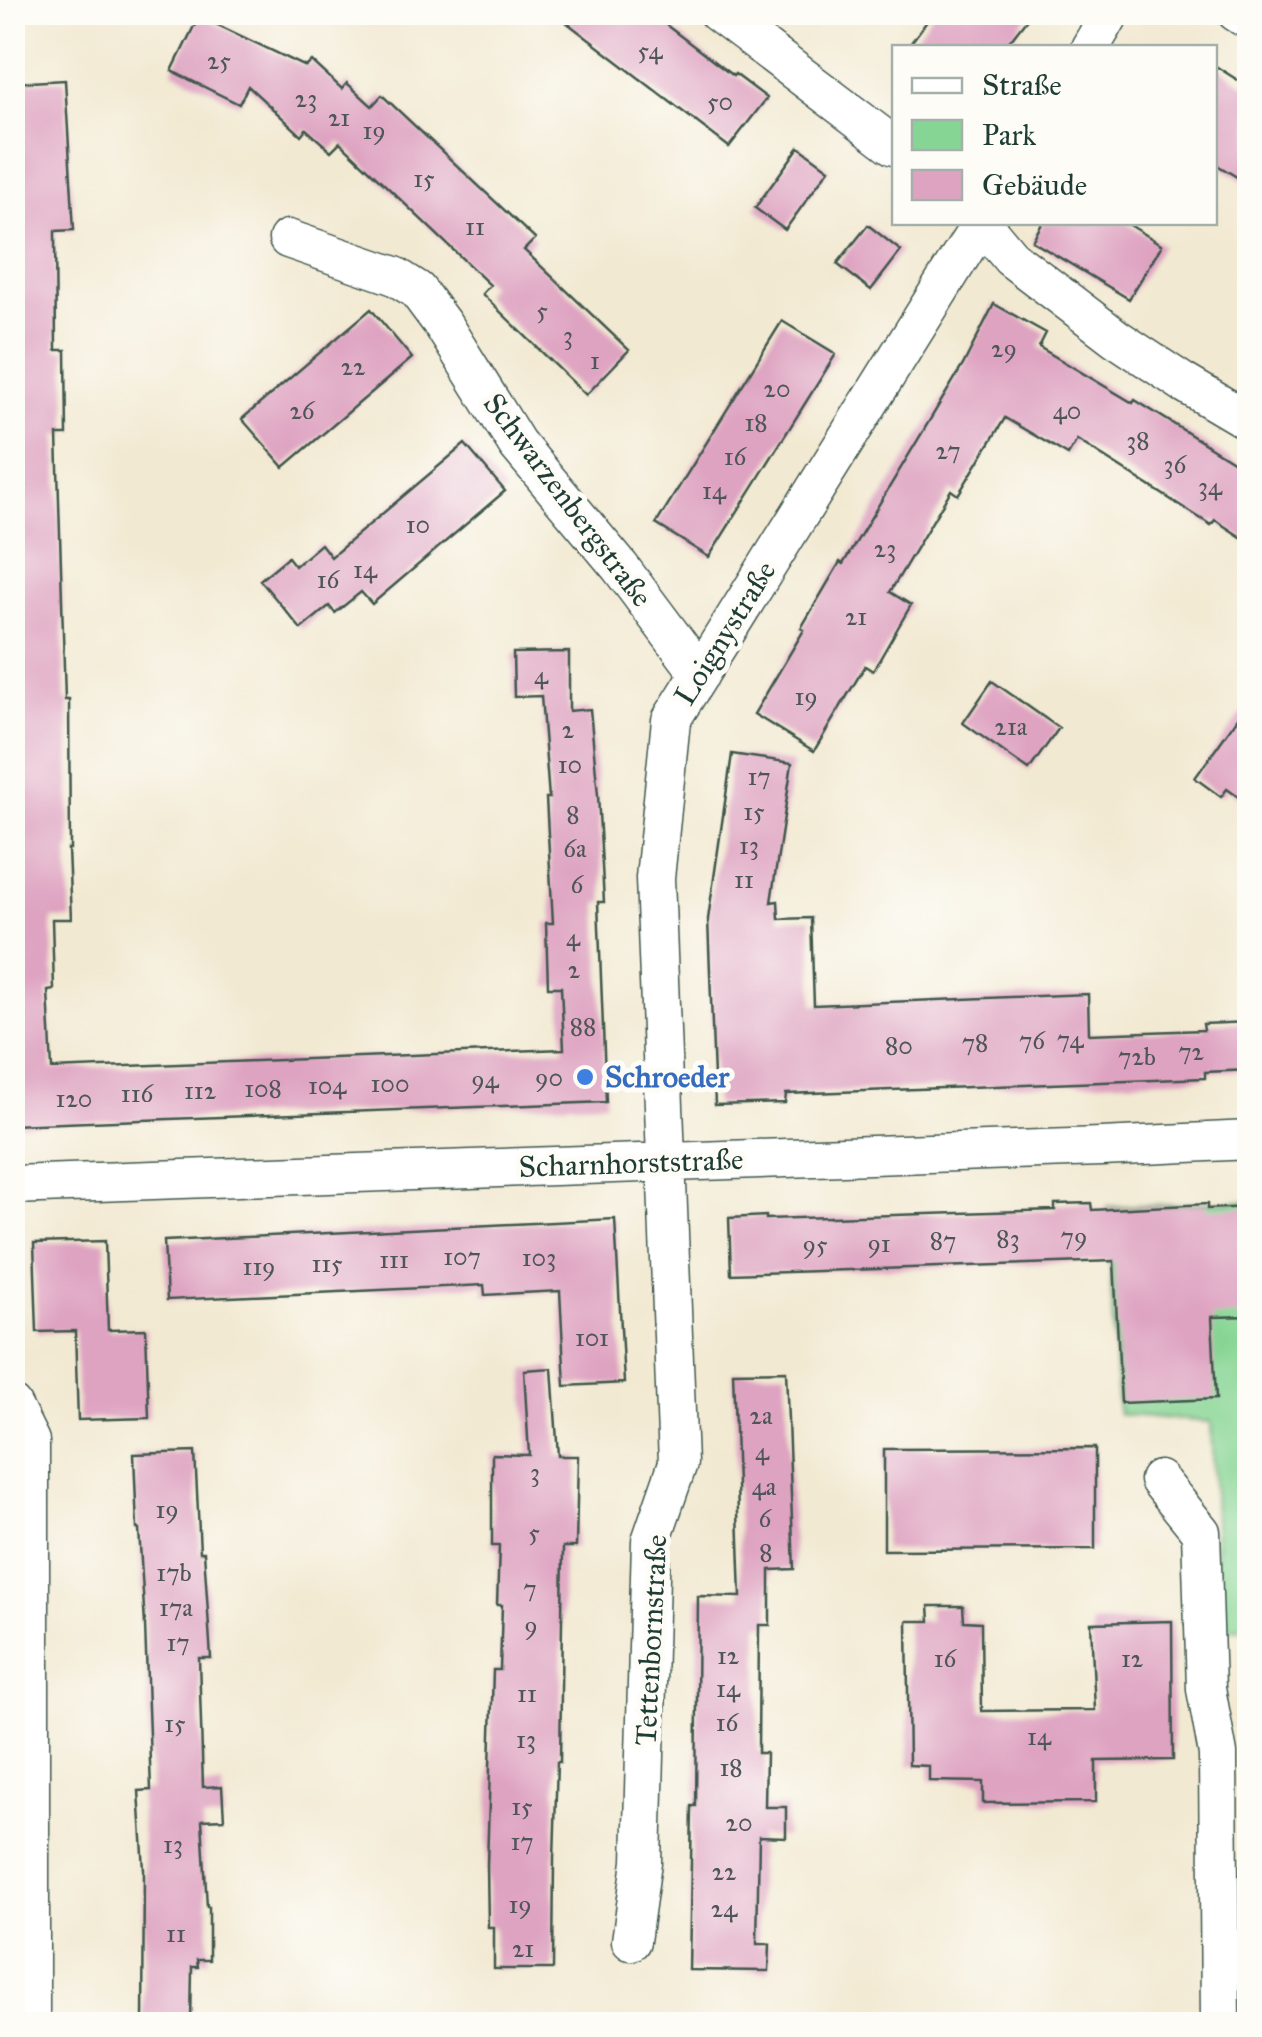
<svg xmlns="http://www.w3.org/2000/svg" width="1262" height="2037" viewBox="0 0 1262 2037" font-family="'IM FELL Great Primer',serif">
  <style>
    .green { fill: #87d594; stroke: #538964; stroke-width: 2.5 }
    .building { fill: #dea3c1 }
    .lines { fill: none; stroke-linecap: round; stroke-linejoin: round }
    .minor-casing { stroke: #3f574c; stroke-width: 41 }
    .minor { stroke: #fff; stroke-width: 38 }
    .shop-dot { fill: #3f7fe0; stroke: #fdfcf7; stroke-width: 4 }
    .labels { text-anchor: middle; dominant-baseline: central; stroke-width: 10; stroke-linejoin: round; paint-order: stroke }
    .number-label { font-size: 25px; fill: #4f5657 }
    .street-label { font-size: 30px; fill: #1f3d34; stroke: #fdfcf7 }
    .shop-label { font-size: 30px; font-weight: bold; fill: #366cbe; stroke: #fdfcf7; text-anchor: start }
  </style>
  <rect width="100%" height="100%" fill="#fdfcf7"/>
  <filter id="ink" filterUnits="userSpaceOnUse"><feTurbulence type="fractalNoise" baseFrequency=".01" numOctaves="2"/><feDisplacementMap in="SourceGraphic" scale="20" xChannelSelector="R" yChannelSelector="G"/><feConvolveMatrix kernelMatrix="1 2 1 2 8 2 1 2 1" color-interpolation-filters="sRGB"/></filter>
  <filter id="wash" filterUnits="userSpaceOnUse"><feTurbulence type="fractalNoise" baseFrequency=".0048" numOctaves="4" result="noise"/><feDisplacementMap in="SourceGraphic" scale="40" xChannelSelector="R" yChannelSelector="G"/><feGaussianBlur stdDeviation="2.25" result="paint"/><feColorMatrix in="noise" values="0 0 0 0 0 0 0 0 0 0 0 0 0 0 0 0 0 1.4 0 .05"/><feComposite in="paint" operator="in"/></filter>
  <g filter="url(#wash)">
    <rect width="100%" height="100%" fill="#f2e9d2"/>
    <!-- green -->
    <path class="green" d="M1249,1201v496l-2,-69 -32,1 1,-83 -5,-124 -93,-8 -11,-207z"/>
    <g id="blocks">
      <!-- building -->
      <path class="building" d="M553,12h96l84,64 2,-2 32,24 -38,49z
        M934,12h98l-28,36h-97z
        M199,16l107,51 6,-6 30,28 5,-6 25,23 10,-11 153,144 -11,11 105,100 -43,45 -104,-101 8,-9 -150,-143 -9,9 -25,-22 -5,6 -53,-49 -9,18 -67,-33z
        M1214,65l36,23v97l-36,-22z
        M65,80l9,150 -19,1 1,119h10l1,85h-10l8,265h4l1,149h-2l3,70h-19l2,71 -6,1 4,78 512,-20 -3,-62h-13l-2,-64h7l-7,-125h3l-8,-102 -27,1 -1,-44 56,-1v59l21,-2 8,86 6,107h-6l8,200 -594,23v-1042z
        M799,147l30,22 -44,61 -30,-22z
        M1043,222h82l37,23 -33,54 -97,-58z
        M868,225l33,26 -30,39 -34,-26z
        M994,304l52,29 -7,14 94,56 2,-3 115,72v71l-35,-23 -4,5 -134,-85 -9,15 -63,-37 -47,77 -7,-5 -61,102 21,13 -38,66 -8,-5 -51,85 -60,-37 50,-84 -3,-2 39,-66 3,2 120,-199z
        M371,309l41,49 -128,109 -42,-48z
        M782,321l54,33 -127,203 -53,-33z
        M465,444l40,47 -133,113 -11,-12 -26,21 -6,-7 -28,23 -41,-49 28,-23 7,9 26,-22 10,13z
        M992,681l67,47 -30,42 -66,-47z
        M1250,701v104l-23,-16 -6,8 -26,-19z
        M732,754l60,9 -21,139 7,-1 1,18 32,-1 3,87 274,-11 1,40 115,-4 -1,-6 47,-2v48l-45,2v6l-419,16 -1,9 -70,2 -7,-186z
        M1091,1203l1,7 115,-6v5l43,-2v109l-38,1 4,82 -95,4 -7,-142 -383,13 -2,-56 37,-2v3l257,-8 32,-1v-6z
        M615,1219l9,164 -59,3 -5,-95 -75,4 -1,-10 -317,15 -3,-59z
        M105,1241l3,89 38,-1 3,89 -71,2 -3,-89 -38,1 -3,-89z
        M552,1368l6,88h20l-2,91h-13l-3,215h-3l-3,97 -1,110h-59v-42h-6l-1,-62 6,-195h7l2,-65h-5l2,-59h-7v-92l37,1 -5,-85z
        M786,1371l8,198 -24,1v55h-11l-1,128h8l-1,54h21v30l-27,-1 -2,108h13l-1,27 -80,-1 3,-164h4l2,-210 43,1 -8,-225z
        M1095,1448v101l-211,1v-101z
        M195,1452l5,100h4l7,106h-12l4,129 19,-1 2,33 -22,1 5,87h2v53h-12l1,7h-6l-1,57h-48l1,-154 -5,-79 12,-1 -6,-165 -6,-96h-2l-3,-75z
        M929,1606h34l1,15 17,1 1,89 113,-1 -4,-87 81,-2 1,139 -77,1v41l-113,1v-21l-54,-1v-15l-20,-1 -2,-144h23z"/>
    </g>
  </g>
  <g filter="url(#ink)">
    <use href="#blocks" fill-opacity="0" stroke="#3f574c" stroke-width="2.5"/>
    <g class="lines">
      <!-- minor casing -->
      <g class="minor-casing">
        <path id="minor" d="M717,12l177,134
          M1236,12l14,9
          M1090,48l21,-36
          M981,222l30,36 105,80 68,45 66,39
          M288,239l107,37 22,14 26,35 74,119 103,123 80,107
          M12,1185l1089,-38 149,-7
          M12,1405l18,36v583
          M1159,1480l42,52 5,157 12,65 2,270
          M631,1941l11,-79 9,-321 27,-78 -23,-585 16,-158 311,-498"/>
      </g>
      <!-- minor -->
      <use href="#minor" class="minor"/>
    </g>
  </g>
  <!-- markers -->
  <circle class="shop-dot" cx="585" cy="1077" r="10"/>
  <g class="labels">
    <!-- number labels -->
    <g class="number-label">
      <text x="650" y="50">54</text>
      <text x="219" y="60">25</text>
      <text x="306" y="98">23</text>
      <text x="720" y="101">50</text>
      <text x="339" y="117">21</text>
      <text x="374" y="130">19</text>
      <text x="424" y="178">15</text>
      <text x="475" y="226">11</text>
      <text x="542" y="310">5</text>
      <text x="568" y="335">3</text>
      <text x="1004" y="348">29</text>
      <text x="595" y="360">1</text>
      <text x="353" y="366">22</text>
      <text x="777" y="388">20</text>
      <text x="302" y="410">26</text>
      <text x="1067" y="410">40</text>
      <text x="756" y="422">18</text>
      <text x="1138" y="440">38</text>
      <text x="948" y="450">27</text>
      <text x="735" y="456">16</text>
      <text x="1175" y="464">36</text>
      <text x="1210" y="486">34</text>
      <text x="714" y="490">14</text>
      <text x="418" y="524">10</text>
      <text x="885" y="548">23</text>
      <text x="365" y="569">14</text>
      <text x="328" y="579">16</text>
      <text x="856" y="616">21</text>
      <text x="541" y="675">4</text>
      <text x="806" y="696">19</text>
      <text x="1011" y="726">21a</text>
      <text x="568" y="729">2</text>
      <text x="570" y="764">10</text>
      <text x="759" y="776">17</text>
      <text x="754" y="811">15</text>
      <text x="573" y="814">8</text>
      <text x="749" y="845">13</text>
      <text x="575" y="848">6a</text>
      <text x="744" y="879">11</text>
      <text x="577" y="884">6</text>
      <text x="573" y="937">4</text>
      <text x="574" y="969">2</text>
      <text x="583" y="1026">88</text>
      <text x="1070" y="1039">74</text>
      <text x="1032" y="1040">76</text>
      <text x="975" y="1042">78</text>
      <text x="899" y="1045">80</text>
      <text x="1191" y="1051">72</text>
      <text x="1137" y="1056">72b</text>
      <text x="549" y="1077">90</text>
      <text x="485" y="1079">94</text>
      <text x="390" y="1083">100</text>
      <text x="327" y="1085">104</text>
      <text x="263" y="1088">108</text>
      <text x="200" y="1090">112</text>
      <text x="137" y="1093">116</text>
      <text x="74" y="1098">120</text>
      <text x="1074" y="1236">79</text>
      <text x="1008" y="1238">83</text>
      <text x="943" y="1240">87</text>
      <text x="879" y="1243">91</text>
      <text x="815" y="1244">95</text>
      <text x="462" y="1256">107</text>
      <text x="539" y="1257">103</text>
      <text x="394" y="1259">111</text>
      <text x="327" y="1263">115</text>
      <text x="259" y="1266">119</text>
      <text x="592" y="1337">101</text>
      <text x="761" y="1415">2a</text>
      <text x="762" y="1451">4</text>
      <text x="535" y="1472">3</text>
      <text x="764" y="1486">4a</text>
      <text x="167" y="1509">19</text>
      <text x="765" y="1518">6</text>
      <text x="534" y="1532">5</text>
      <text x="766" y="1552">8</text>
      <text x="174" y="1572">17b</text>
      <text x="530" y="1588">7</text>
      <text x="176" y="1607">17a</text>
      <text x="531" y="1625">9</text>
      <text x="178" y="1642">17</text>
      <text x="728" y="1655">12</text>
      <text x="945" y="1658">16</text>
      <text x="1132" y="1658">12</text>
      <text x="728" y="1688">14</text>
      <text x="527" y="1693">11</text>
      <text x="727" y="1722">16</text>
      <text x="175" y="1723">15</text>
      <text x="1039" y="1736">14</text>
      <text x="526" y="1739">13</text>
      <text x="731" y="1767">18</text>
      <text x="522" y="1806">15</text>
      <text x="739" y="1822">20</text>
      <text x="522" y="1841">17</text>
      <text x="173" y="1844">13</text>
      <text x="724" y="1871">22</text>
      <text x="520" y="1904">19</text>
      <text x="724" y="1908">24</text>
      <text x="176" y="1933">11</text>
      <text x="523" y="1948">21</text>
    </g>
    <!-- street labels -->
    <g class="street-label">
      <text transform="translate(568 500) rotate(53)">Schwarzenbergstraße</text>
      <text transform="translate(725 633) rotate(-58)">Loignystraße</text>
      <text transform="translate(631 1163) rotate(-2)">Scharnhorststraße</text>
      <text transform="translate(651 1640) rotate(-87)">Tettenbornstraße</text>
    </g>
    <!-- shop labels -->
    <g class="shop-label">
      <text x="605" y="1077">Schroeder</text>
    </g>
  </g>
  <!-- margin -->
  <rect width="1262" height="2037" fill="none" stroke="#fdfcf7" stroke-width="50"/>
  <!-- legend -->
  <rect x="892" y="45" width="325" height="180" fill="#fdfcf7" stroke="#a4b0a9" stroke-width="2.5"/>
  <rect x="912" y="78" width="50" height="15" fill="#ffffff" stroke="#a4b0a9" stroke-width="2.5"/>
  <text x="982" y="95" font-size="30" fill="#1f3d34">Straße</text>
  <rect x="912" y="120" width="50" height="30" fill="#87d594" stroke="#a4b0a9" stroke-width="2.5"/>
  <text x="982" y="145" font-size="30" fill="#1f3d34">Park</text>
  <rect x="912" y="170" width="50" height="30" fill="#dea3c1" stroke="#a4b0a9" stroke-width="2.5"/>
  <text x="982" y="195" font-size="30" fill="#1f3d34">Gebäude</text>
</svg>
